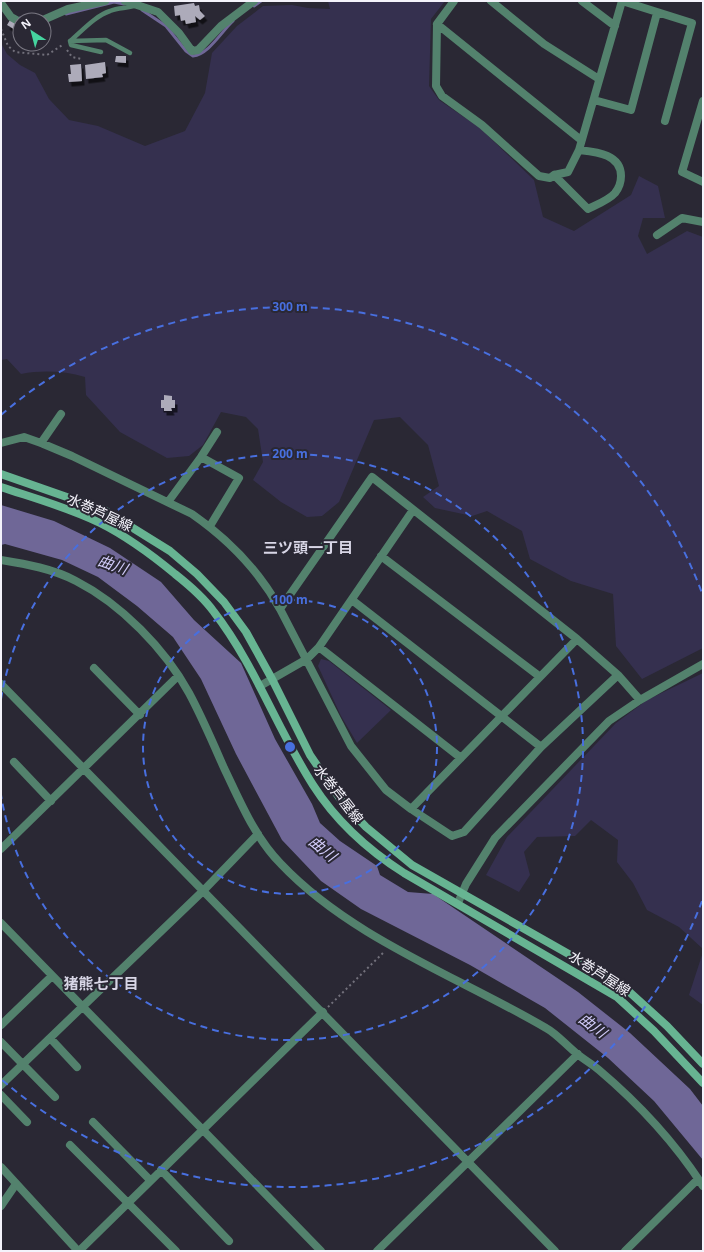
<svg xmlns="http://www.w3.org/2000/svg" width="704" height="1252" viewBox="0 0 704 1252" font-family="'Noto Sans','Noto Sans JP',sans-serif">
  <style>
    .green { fill: #35304f }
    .water { fill: #6f6797 }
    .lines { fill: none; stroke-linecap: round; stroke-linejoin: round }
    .stream { stroke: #6f6797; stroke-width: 3 }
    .building { fill: #adabba; filter: url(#shadow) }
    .path { stroke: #72707b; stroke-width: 2; stroke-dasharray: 2 3; stroke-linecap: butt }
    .service { stroke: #53826d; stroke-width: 4.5 }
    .minor { stroke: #53826d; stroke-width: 8 }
    .tertiary { stroke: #53826d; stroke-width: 8 }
    .secondary { stroke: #67b492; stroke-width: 8 }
    .ring { fill: none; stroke: #486fdf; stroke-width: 2; stroke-dasharray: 7 5 }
    .labels { text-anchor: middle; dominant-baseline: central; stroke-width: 4; stroke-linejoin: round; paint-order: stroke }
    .street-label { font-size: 14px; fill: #f4f3fb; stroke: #2a2834 }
    .neighbourhood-label { font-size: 15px; font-weight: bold; fill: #d8d6e6; stroke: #2a2834 }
    .water-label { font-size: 15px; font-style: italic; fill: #d3cdfb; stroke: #2a2834 }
    .centre { fill: #486fdf; stroke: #2a2834; stroke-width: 2 }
    .ring-label { font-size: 12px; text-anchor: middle; font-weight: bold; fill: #486fdf; stroke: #2a2834; stroke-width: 4; stroke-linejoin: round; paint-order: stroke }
  </style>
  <defs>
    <filter id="shadow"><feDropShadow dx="2.5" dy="4.5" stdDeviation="0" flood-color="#0009"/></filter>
  </defs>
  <rect width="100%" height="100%" fill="#2a2834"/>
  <!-- green -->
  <path class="green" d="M328,1h117l-14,18 -2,67 10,14 41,28 54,52 9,37 31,14 57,-36 8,-19 19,10 7,32h-22l-5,18 9,18 40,-23 16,6v411l-61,31 -26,-33 -3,-52 -42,-13 -41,-22 -8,-28 -35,-20 -15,5 -37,-8 -12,-11 16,-11 -11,-41 -28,-28 -26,3 -35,82 -17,14 -15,1 -26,-15 -28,-22 10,-18 -5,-33 -12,-12 -25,-5 -18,33 -14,11 -22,2 -47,-26 -34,-37 -1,-18c-21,-6 -42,-7 -64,-3l-14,-15 -6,1v-317l6,11 13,11 15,8 14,26 20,21 29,6 47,20 40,-15 20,-38 7,-40 25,-27 26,-20 29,-1 16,3 22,1z
    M321,659l8,2 62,49 -34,33 -16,-27 -23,-50z
    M703,673v276l-24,-22 -32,-17 -14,-27 -16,-21 1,-22 -27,-20 -16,16 -38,1 -13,15 6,23 -11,17 -33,-17 21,-38 109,-114 31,-23z
    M703,952v53l-14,-10z"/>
  <!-- water -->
  <path class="water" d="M1,505l53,16 56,27 51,34 33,38 47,43 34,76 37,65 8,19 20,18 37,25 3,9 28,17 25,2 145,98 52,41 60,56 13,17v54l-49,-59 -46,-43 -63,-50 -75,-43 -109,-56 -40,-28 -39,-41 -46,-86 -35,-75 -28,-42 -36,-31 -39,-29 -36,-17 -57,-16 -4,1z"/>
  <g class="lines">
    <!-- stream -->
    <path class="stream" d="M254,6l7,-5
      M142,10l24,16 20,25 7,5c16,-2 28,-24 40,-35
      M66,14l48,-12 10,2
      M20,18l9,2
      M31,20l8,-2"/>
  </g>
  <!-- building -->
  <path class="building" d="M194,3l1,3 4,-1 1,6 5,5 -5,4 -5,-4 1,6 -10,2 -1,-4 -4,1 -1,-6 -5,1 -1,-10z
    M10,20l10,5 -1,7 -12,-7z
    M116,56h10v7l-11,-1z
    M105,62l1,11 -4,1 1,3 -17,2 -1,-14z
    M81,64l1,17 -13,1 -1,-8h3l-1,-9z
    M164,395l8,1v4h3v8h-4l1,3h-8v-3h-3v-8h3z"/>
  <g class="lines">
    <!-- path -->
    <path class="path" d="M1,29l7,17 7,6 32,3 17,-11
      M67,50l5,7 10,2
      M328,1007l57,-56"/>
    <!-- service -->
    <path class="service" d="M70,41c12,-10 25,-25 40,-30 9,-4 18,-2 27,-6
      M70,41l36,-1 24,13
      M70,41l1,4 30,7"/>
    <!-- minor -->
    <path class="minor" d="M125,1l33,11 21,21 13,18 6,-1 23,-24 33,-25
      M454,1l-17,23 -1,62 6,10 40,29 57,51 11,2 4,-3 14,-3 11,-22 43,-149
      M491,1l53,43 55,35
      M582,1l33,25
      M622,1l70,22 -27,98
      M1,3l10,14 9,5
      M43,20l25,-11 37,-8
      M437,24l144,116
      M594,100l37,10 26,-97
      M703,101l-21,71 21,10
      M554,175l34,34c8,-4 21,-9 27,-16 4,-5 6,-10 6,-17 0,-22 -25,-24 -42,-26
      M657,235l25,-17 21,4
      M1,443l23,-6 17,6 31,13 120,58c36,25 67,57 88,95
      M41,443l20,-29
      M201,457l38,21 -29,48
      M372,477l205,162 -166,170 -25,-19 -35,-44 -71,-137z
      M168,502l33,-45 16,-25
      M381,556l158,120
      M1,560c25,4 53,9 75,21 45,23 89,68 113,112 13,24 24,50 35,75 16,33 31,70 57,96 70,74 178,113 265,164 11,6 20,17 30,25 7,6 16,11 23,17 39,33 76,73 104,116
      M352,600l189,147
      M577,639l41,36 22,25
      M319,647l142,111
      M94,668l46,47
      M1,684l554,567
      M260,686l47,-27 12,-12 94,-137
      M14,762l37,39
      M411,809l41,27 12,-4 77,-85 77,-72
      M1,849l177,-173
      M458,903l8,-19 29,-46 114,-117 31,-21 63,-36
      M1,923l320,328
      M1,1025l51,-49
      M50,1038l27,29
      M1,1042l54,55
      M1,1085l203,-195 54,-56
      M1,1095l26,27
      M93,1122l57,58
      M70,1145l106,106
      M161,1170l68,71
      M1,1206l15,-22
      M79,1251l244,-239
      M377,1251l201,-197
      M625,1251l73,-72"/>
    <!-- tertiary -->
    <path class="tertiary" d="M1,1167l77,84"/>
    <!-- secondary -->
    <path class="secondary" d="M1,474l103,36 66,41 27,23 27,28 22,30 26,47 38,76 33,48 23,24 46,38 176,100 37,23 42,38 36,38
      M1,487c33,11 69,21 99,36 28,14 52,32 75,51 14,11 29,24 39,38 41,53 63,117 99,173 23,36 55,65 91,88l213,124 37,34 49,52"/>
  </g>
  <!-- distance rings -->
  <g class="ring">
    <circle cx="290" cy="747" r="147"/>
    <path d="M1 699A293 293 0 1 1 1 795"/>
    <path d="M702 901A440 440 0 0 1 1 1079M1 415A440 440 0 0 1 702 593"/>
  </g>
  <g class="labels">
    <!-- street labels -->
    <g class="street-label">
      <text transform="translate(100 512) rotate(25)">水巻芦屋線</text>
      <text transform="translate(339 794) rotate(52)">水巻芦屋線</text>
      <text transform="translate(600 973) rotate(33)">水巻芦屋線</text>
    </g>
    <!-- neighbourhood labels -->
    <g class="neighbourhood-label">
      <text x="308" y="547">三ツ頭一丁目</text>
      <text x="101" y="983">猪熊七丁目</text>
    </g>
    <!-- water labels -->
    <g class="water-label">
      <text transform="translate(113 564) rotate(19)">曲川</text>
      <text transform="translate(323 848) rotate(39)">曲川</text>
      <text transform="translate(593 1025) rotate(37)">曲川</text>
    </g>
  </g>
  <circle cx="290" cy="747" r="6" class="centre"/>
  <g class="ring-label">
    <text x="290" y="311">300 m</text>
    <text x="290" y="458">200 m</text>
    <text x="290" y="604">100 m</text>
  </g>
  <!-- border -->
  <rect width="704" height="1252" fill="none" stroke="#f4f3fb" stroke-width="4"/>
  <!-- north arrow -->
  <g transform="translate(32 32) rotate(324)"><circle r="19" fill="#2a2834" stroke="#7b7984"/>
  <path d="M0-3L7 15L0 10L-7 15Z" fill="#45d49f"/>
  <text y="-6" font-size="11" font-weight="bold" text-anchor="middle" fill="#f4f3fb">N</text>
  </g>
</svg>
